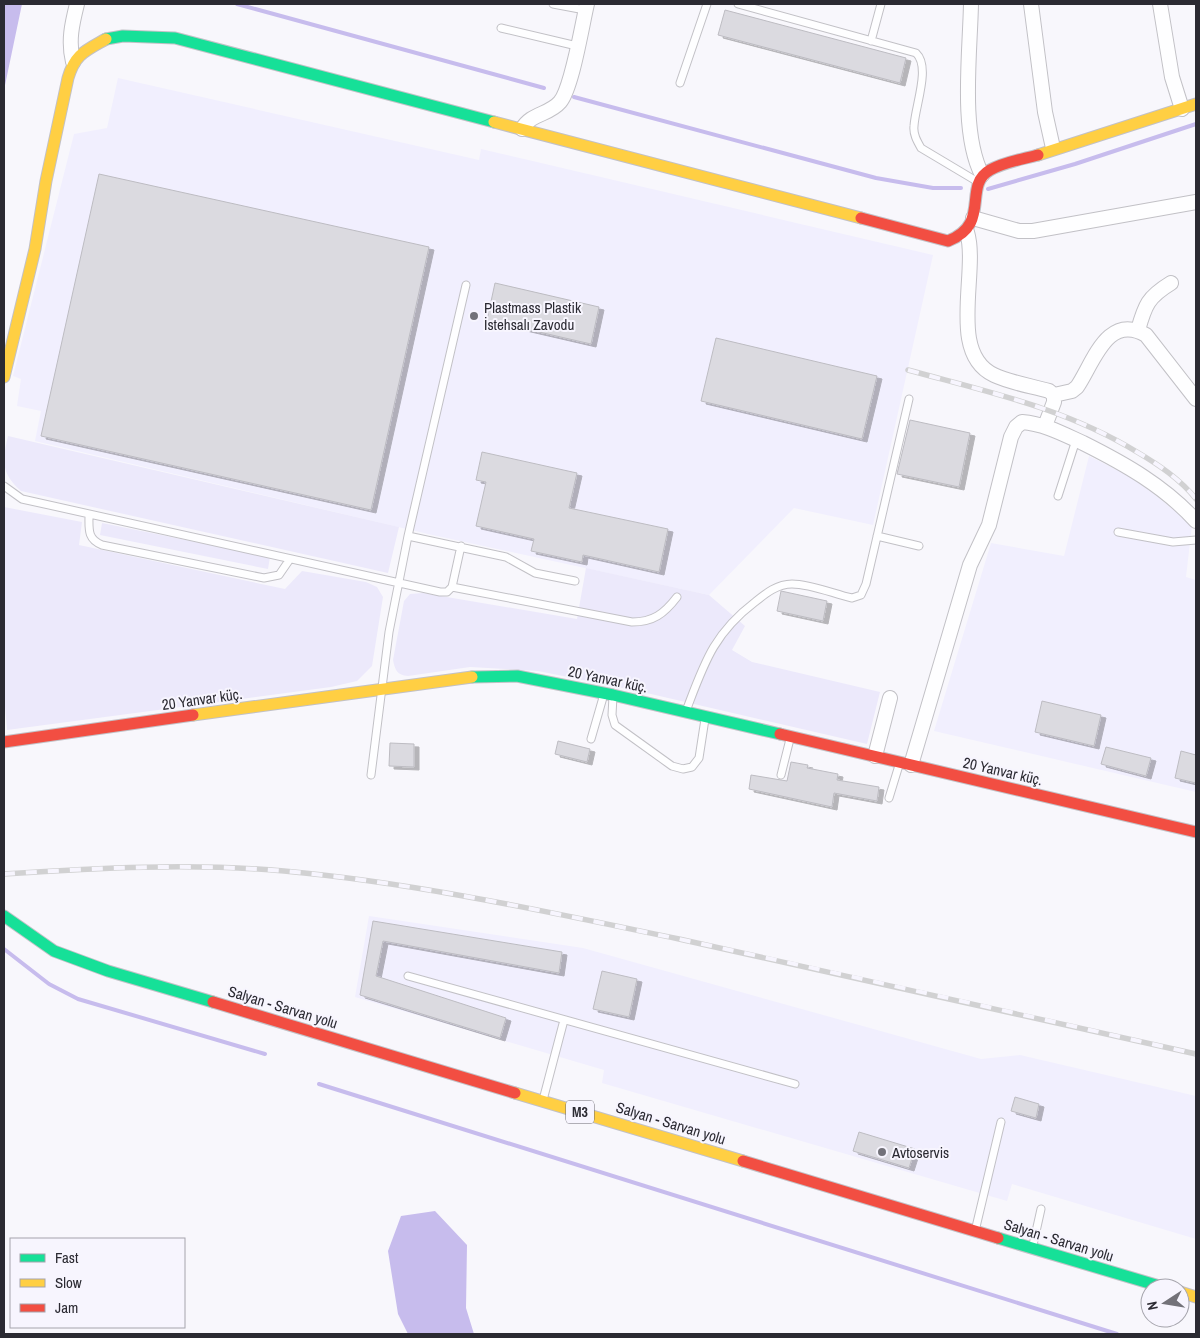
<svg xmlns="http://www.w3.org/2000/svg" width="1200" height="1338" viewBox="0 0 1200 1338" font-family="'Archivo Narrow',sans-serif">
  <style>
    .built { fill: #f1effe }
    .green { fill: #ece9fb }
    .water { fill: #c7bced }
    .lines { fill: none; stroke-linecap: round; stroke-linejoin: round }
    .stream { stroke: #c7bced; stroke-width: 4 }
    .building { fill: #dbdae0; stroke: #bdbcc2; filter: url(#shadow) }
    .lane-casing { stroke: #c2c1c6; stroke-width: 9 }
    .street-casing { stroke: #c2c1c6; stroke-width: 16 }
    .fast-casing { stroke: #c2c1c6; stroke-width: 13 }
    .slow-casing { stroke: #c2c1c6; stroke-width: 13 }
    .jam-casing { stroke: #c2c1c6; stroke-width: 13 }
    .lane { stroke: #fefeff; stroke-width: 7 }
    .street { stroke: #fefeff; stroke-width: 14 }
    .fast { stroke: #16e098; stroke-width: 11 }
    .slow { stroke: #ffcf43; stroke-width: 11 }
    .jam { stroke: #f24e42; stroke-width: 11 }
    .rail-casing { stroke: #d1d1d2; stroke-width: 5.5 }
    .rail { stroke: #f7f5fe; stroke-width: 4; stroke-dasharray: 11; stroke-linecap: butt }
    .poi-dot { fill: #737279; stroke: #f7f5fe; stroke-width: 2 }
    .labels { text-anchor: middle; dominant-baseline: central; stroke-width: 4; stroke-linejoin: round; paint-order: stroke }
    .shield { fill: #f7f5fe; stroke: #68676f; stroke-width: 1 }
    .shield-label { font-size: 14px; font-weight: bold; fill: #2b2a32 }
    .poi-label { font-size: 15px; fill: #2b2a32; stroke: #f7f5fe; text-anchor: start }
    .street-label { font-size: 15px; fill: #2b2a32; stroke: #f7f5fe }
  </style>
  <defs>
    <filter id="shadow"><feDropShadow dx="5" dy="3" stdDeviation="0" flood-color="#0004"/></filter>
  </defs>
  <rect width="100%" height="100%" fill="#f8f7fc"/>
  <!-- built -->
  <path class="built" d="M118,78l361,82 2,-11 452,106 -60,270 -79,-17 -85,87 -281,-61 -393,-93 6,-30 -24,-5 4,-27 -8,-3 61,-242 33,-6z
    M1089,456l48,24 55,45 -6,52 10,3v212l-262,-61 57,-188 73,13z
    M369,916l214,32 398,111 39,-4 176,41v143l-184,-55 -5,17 -405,-118 2,-13 -249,-73z"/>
  <!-- green -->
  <path class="green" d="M8,436l391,91 -11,46 -367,-82c-20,-18 -19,-30 -13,-55z
    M4,507l78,15 -3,23 206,44 17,-18 64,11 11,5 6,10 -11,69 -15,15 -26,6 -324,43 -3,-35z
    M102,523l168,34 -2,12 -168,-34z
    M586,568l123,27 36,31 -13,24 20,12 128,30 -13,52 -229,-53 -100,-20 -68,-4 -62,9c-11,-1 -13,-6 -15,-16l11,-59 6,-7 13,-1 154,26z"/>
  <!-- water -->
  <path class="water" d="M4,4h18l-18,86z
    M435,1211l32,34 -1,63 8,26h-66l-10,-20 -10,-63 13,-35z"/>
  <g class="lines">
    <!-- stream -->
    <path class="stream" d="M237,4l307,84
      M574,97l302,81 57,10h28
      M988,189l87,-25 121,-40
      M4,949l45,35 29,15 187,55
      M319,1084l798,250"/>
  </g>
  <!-- building -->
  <path class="building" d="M725,10l181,48 -6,25 -182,-48z
    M99,174l330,73 -58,263 -330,-74z
    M495,283l104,24 -8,37 -104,-24z
    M716,338l161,38 -15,63 -161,-38z
    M910,420l60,13 -11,54 -62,-13z
    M482,452l95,21 -8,35 99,21 -9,43 -76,-17 -1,7 -51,-11 3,-12 -58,-13 10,-44 -10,-2z
    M781,591l46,10 -4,20 -46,-10z
    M1042,701l59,14 -7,31 -59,-14z
    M558,741l32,8 -3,13 -32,-8z
    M390,743l24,1v23l-25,-1z
    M1106,747l45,11 -5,18 -45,-12z
    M1181,751l15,4v28l-21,-5z
    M791,762l17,3 -1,3 31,6 -1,6 42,7 -2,14 -43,-8 -2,14 -83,-18 2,-14 36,6z
    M373,921l189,31 -3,21 -176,-32 -7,35 130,42 -6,20 -140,-43z
    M602,971l35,8 -8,38 -36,-8z
    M1015,1097l24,7 -3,14 -25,-7z
    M859,1132l56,17 -6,19 -56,-17z"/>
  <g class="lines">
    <!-- lane casing -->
    <g class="lane-casing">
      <path id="lane" d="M553,4l32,6
        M738,4l178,49c15,14 -1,53 -2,73 -1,8 3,15 7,22l57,34
        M501,28l76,18
        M871,41l10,-37
        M680,83l27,-79
        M4,486l18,13 418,93h7l5,-5 9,-41
        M1058,496l18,-56
        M89,514c0,15 -2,25 13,31l162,33 15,-3 11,-16
        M1118,532l55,10 23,-2
        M408,536l58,-251
        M877,536l42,10
        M452,587l180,35c21,0 32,-8 45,-25
        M613,696l-1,19 3,10 57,41 11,3 9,-2 7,-9 6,-39
        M686,711c18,-47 27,-77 69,-109 10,-8 22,-18 37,-18 19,0 42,10 60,14l9,-3 5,-11 43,-185
        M591,739l13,-45
        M371,775l18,-143 19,-96 98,21 29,16 40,8
        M781,775l9,-36
        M889,798l11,-36
        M408,976l387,108
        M543,1100l21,-80
        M976,1227l25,-105
        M1033,1245l8,-36"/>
    </g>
    <!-- street casing -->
    <g class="street-casing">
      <path id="street" d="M971,4c-1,50 -11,128 11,171
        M1031,4l14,108 8,36
        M1160,4l12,73 10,32
        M73,62c-5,-21 -1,-38 4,-58
        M522,129c9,-16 27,-14 38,-27 12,-14 22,-77 27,-98
        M973,218l46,13h14l163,-29
        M967,232c12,40 -20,121 27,143 17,8 38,11 55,16l5,4v7l-9,24
        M1138,330c7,-25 10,-33 33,-47
        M1054,395l18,-4 5,-4c16,-23 30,-75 69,-52l50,64
        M875,756l15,-58
        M911,765l59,-200 19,-40 22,-88 5,-10 6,-5c23,2 41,12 61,21 42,21 81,43 113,78"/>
    </g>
    <!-- fast casing -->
    <g class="fast-casing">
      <path id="fast" d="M106,39l17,-3 52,2 319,84
        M472,677l45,-1 96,19 167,39
        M4,916l50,35 54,20 105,31
        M998,1238l168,50"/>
    </g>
    <!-- slow casing -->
    <g class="slow-casing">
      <path id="slow" d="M494,122l367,96
        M1038,155l158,-51
        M4,377l31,-128 11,-68 22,-103c7,-24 17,-27 38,-39
        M193,715l279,-38
        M515,1093l228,68
        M1180,1292l16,5"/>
    </g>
    <!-- jam casing -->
    <g class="jam-casing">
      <path id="jam" d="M861,218l87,23c44,-17 14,-55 42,-71 14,-8 33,-11 48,-15
        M780,734l416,98
        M4,742l189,-27
        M213,1002l302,91
        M743,1161l255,77"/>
    </g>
    <!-- lane -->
    <use href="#lane" class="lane"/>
    <!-- street -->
    <use href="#street" class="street"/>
    <!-- fast -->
    <use href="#fast" class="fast"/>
    <!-- slow -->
    <use href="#slow" class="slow"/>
    <!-- jam -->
    <use href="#jam" class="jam"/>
    <!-- rail casing -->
    <g class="rail-casing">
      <path id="rail" d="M908,370c80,22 157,38 229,82 22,13 43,27 59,47
        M4,874c92,-6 188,-11 280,-3 133,12 264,41 395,68 173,37 345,76 517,115"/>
    </g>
    <!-- rail -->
    <use href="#rail" class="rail"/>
  </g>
  <!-- markers -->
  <g class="poi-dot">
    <circle cx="474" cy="316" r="5"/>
    <circle cx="882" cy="1152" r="5"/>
  </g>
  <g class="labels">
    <!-- shield labels -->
    <rect class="shield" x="566" y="1100.5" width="28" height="23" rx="4"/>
    <g class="shield-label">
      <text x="580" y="1112">M3</text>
    </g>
    <!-- poi labels -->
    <g class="poi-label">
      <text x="484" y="307">Plastmass Plastik<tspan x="484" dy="17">İstehsalı Zavodu</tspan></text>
      <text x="892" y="1152">Avtoservis</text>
    </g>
    <!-- street labels -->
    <g class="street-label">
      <text transform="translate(608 679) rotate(12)">20 Yanvar küç.</text>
      <text transform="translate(202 699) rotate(-8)">20 Yanvar küç.</text>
      <text transform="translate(1003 771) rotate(13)">20 Yanvar küç.</text>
      <text transform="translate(283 1007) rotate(17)">Salyan - Sarvan yolu</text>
      <text transform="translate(671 1123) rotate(17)">Salyan - Sarvan yolu</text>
      <text transform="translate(1059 1240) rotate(17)">Salyan - Sarvan yolu</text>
    </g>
  </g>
  <!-- border -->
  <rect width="1200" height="1338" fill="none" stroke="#2b2a32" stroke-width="10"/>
  <!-- legend -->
  <rect x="10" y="1238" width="175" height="90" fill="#f7f5fe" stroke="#a5a4ac"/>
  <rect x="20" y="1254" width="25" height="8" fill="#16e098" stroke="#a5a4ac"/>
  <text x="55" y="1263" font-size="15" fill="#2b2a32">Fast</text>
  <rect x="20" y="1279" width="25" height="8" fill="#ffcf43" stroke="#a5a4ac"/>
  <text x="55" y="1288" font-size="15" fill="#2b2a32">Slow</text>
  <rect x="20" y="1304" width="25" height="8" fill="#f24e42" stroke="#a5a4ac"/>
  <text x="55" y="1313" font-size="15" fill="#2b2a32">Jam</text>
  <!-- north arrow -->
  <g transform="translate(1165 1303) rotate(258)"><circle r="24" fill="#f7f5fe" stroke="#a5a4ac"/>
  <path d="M0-4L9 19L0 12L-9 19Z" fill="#737279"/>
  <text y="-8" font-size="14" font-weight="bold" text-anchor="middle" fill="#2b2a32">N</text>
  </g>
</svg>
